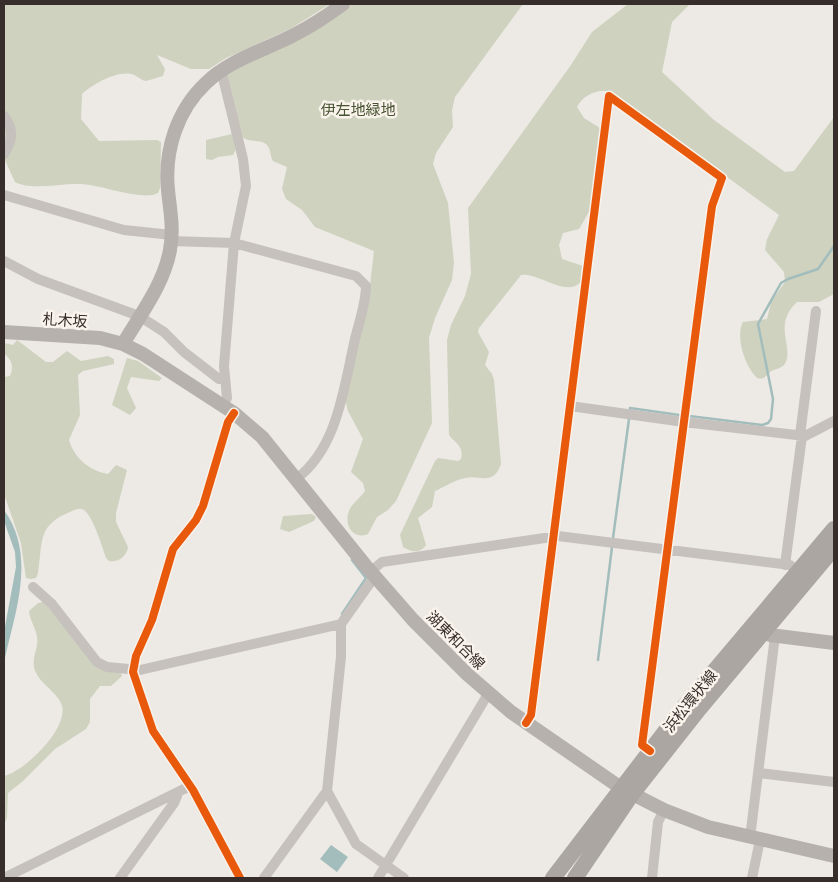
<svg xmlns="http://www.w3.org/2000/svg" width="838" height="882" viewBox="0 0 838 882" font-family="Poppins,'Noto Sans JP',sans-serif">
  <style>
    .green { fill: #ced2bf }
    .water { fill: #a2bdbc }
    .lines { fill: none; stroke-linecap: round; stroke-linejoin: round }
    .stream { stroke: #a2bdbc; stroke-width: 2.5 }
    .street { stroke: #c6c1bd; stroke-width: 10 }
    .secondary { stroke: #b7b1ad; stroke-width: 14 }
    .primary { stroke: #aba6a2; stroke-width: 16 }
    .cycleway-casing { stroke: #f9f3ec; stroke-width: 11 }
    .cycleway { stroke: #e8590c; stroke-width: 8 }
    .labels { text-anchor: middle; dominant-baseline: central; stroke-width: 5; stroke-linejoin: round; paint-order: stroke }
    .park-label { font-size: 15px; fill: #475331; stroke: #f9f3ec }
    .street-label { font-size: 15px; fill: #372e2b; stroke: #f9f3ec }
  </style>
  <rect width="100%" height="100%" fill="#ede9e4"/>
  <!-- green -->
  <path class="green" d="M4,4h326l-40,25 -64,29 -17,11h-18l-34,-14 8,14 -2,7 -17,5c-6,-1 -9,-6 -15,-7 -15,-3 -38,10 -49,20l-1,25 18,22 58,-1 4,2 -1,46 -2,5c-13,8 -52,-6 -69,-8 -22,-4 -56,7 -74,-3l-11,-24z
    M352,4h171l-68,93 -3,13 1,17 -17,26 -3,11 15,39 6,60 -2,17 -17,38 -6,20 3,85 -36,78 -8,9 -11,7 -9,17c-17,7 -26,-13 -17,-27 4,-6 10,-10 14,-16l-2,-8 -12,-11 12,-33 -15,-28 -3,-12 24,-106 5,-42 -59,-24 -13,-17 -16,-11 -4,-10 5,-22 -14,-6c-3,-5 -2,-12 -6,-16 -7,-7 -19,-1 -27,-10l-13,-54v-7l6,-5 100,-50z
    M628,4h62l-18,18 -10,50 52,48 71,52 9,-1 40,-54v177l-15,8h-22c-26,24 -1,47 -13,63 -4,4 -10,4 -14,7 -5,5 -6,8 -13,6 -12,-12 -22,-41 -14,-56l24,-3 4,-17 14,-20 -1,-10 -19,-22 2,-11 12,-24 -168,-123c-12,-4 -28,3 -34,15l7,11 16,10 1,7 -11,75 -11,19 -16,4 -4,12 3,14 21,7v13c-14,22 -45,-8 -62,-4l-42,53 -1,4 11,20 -4,13 7,9 2,6 7,84c-8,23 -21,10 -36,14 -10,2 -21,9 -30,13l-3,16 -14,11 8,27c-6,9 -15,7 -23,2l-3,-12 35,-74 3,-3 20,3 3,-2c3,-13 -5,-15 -12,-24l-2,-95 4,-15 14,-29 6,-22 -3,-66 103,-143 21,-33z
    M232,134l4,15 -3,6 -15,2 -6,3 -6,-1v-19z
    M17,340l29,22h7l14,-11 14,10 27,-5 6,3v5l-4,1 -27,6 -5,4 2,40 -11,25c5,18 21,31 39,34l8,-9 11,5 -11,43v9l12,25c-1,9 -10,16 -19,14l-3,-3c-4,-12 -12,-38 -20,-46 -4,-5 -9,-3 -14,-1 -35,14 -29,29 -34,62l-2,5 -5,1 -5,-1 -5,-35 -17,-49v-117l6,-1c4,-9 2,-17 -6,-22v-11l9,2z
    M127,358l11,3 24,17 -3,3 -28,-4 -4,11 9,20 -6,7 -18,-10z
    M312,514l4,3 -2,4 -25,11 -9,-3 3,-13z
    M44,602l47,57 30,14 1,3 -11,10h-11l-10,13v23l-4,7 -31,20 -32,32 -15,12 -1,25 -3,6v-48c20,-4 68,-50 57,-73 -6,-13 -24,-21 -27,-36 -2,-10 5,-20 3,-30 -1,-9 -7,-16 -8,-26l9,-8z"/>
  <!-- water -->
  <path class="water" d="M4,510c33,46 11,102 0,152v-30l12,-65 -1,-15 -11,-31z
    M331,845l17,12 -11,15 -17,-13z"/>
  <g class="lines">
    <!-- stream -->
    <path class="stream" d="M630,410v-2l49,7
      M689,416l73,9 6,-2 3,-4 2,-20 -15,-75 23,-41 7,-4 30,-10 16,-23
      M613,538l16,-119
      M342,614l24,-36 -14,-18
      M598,660l14,-113"/>
    <!-- street -->
    <path class="street" d="M219,72l4,6 20,81 3,27 -12,57 -10,123 3,32 -4,7
      M4,116c10,13 9,24 0,38
      M4,195l120,35 48,5
      M171,241l63,2 122,33 10,10c0,17 -7,36 -11,53 -11,47 -17,109 -59,140
      M4,261l34,18 101,37 25,16 20,20 35,27 5,-1
      M570,406l114,16 121,14 29,-15
      M234,413l-6,9 -25,84 -7,14 -23,29 -21,71 -16,36 -3,16 20,59 40,59 47,88
      M800,435l16,-124
      M785,565l17,-129
      M370,572l12,-10 176,-26 232,29 8,7
      M375,576l-34,48v33l-14,134 29,53 48,34
      M33,587l19,17 45,58 10,5 33,3 201,-46
      M526,723l5,-8 78,-619 113,82 -10,28 -70,539 8,6
      M759,773l75,9
      M750,838l25,-202
      M4,878l186,-92
      M120,878l54,-75 3,-7 -1,-3
      M264,878l63,-87
      M378,878l110,-184
      M652,878l6,-56 6,-12
      M752,878l8,-38"/>
    <!-- secondary -->
    <path class="secondary" d="M4,332l96,6 23,6 20,10 91,59 28,24 103,128 48,55 54,54 44,38 110,76 43,22 44,17 126,29
      M123,344c17,-29 41,-60 47,-94 4,-21 0,-40 -2,-60 -4,-39 9,-80 38,-107 24,-23 56,-32 86,-47 18,-9 35,-20 51,-32
      M764,631l6,4 64,8"/>
    <!-- primary -->
    <path class="primary" d="M553,878l131,-171 150,-178
      M575,878l57,-84 67,-85 135,-161"/>
    <!-- cycleway casing -->
    <g class="cycleway-casing">
      <path id="cycleway" d="M234,413l-6,9 -25,84 -7,14 -23,29 -21,71 -16,36 -3,16 20,59 40,59 47,88
        M526,723l5,-8 78,-619 113,82 -10,28 -70,539 8,6"/>
    </g>
    <!-- cycleway -->
    <use href="#cycleway" class="cycleway"/>
  </g>
  <g class="labels">
    <!-- park labels -->
    <g class="park-label">
      <text x="358" y="109">伊左地緑地</text>
    </g>
    <!-- street labels -->
    <g class="street-label">
      <text transform="translate(65 320) rotate(4)">札木坂</text>
      <text transform="translate(456 640) rotate(45)">湖東和合線</text>
      <text transform="translate(690 701) rotate(-51)">浜松環状線</text>
    </g>
  </g>
  <!-- border -->
  <rect width="838" height="882" fill="none" stroke="#372e2b" stroke-width="10"/>
</svg>
